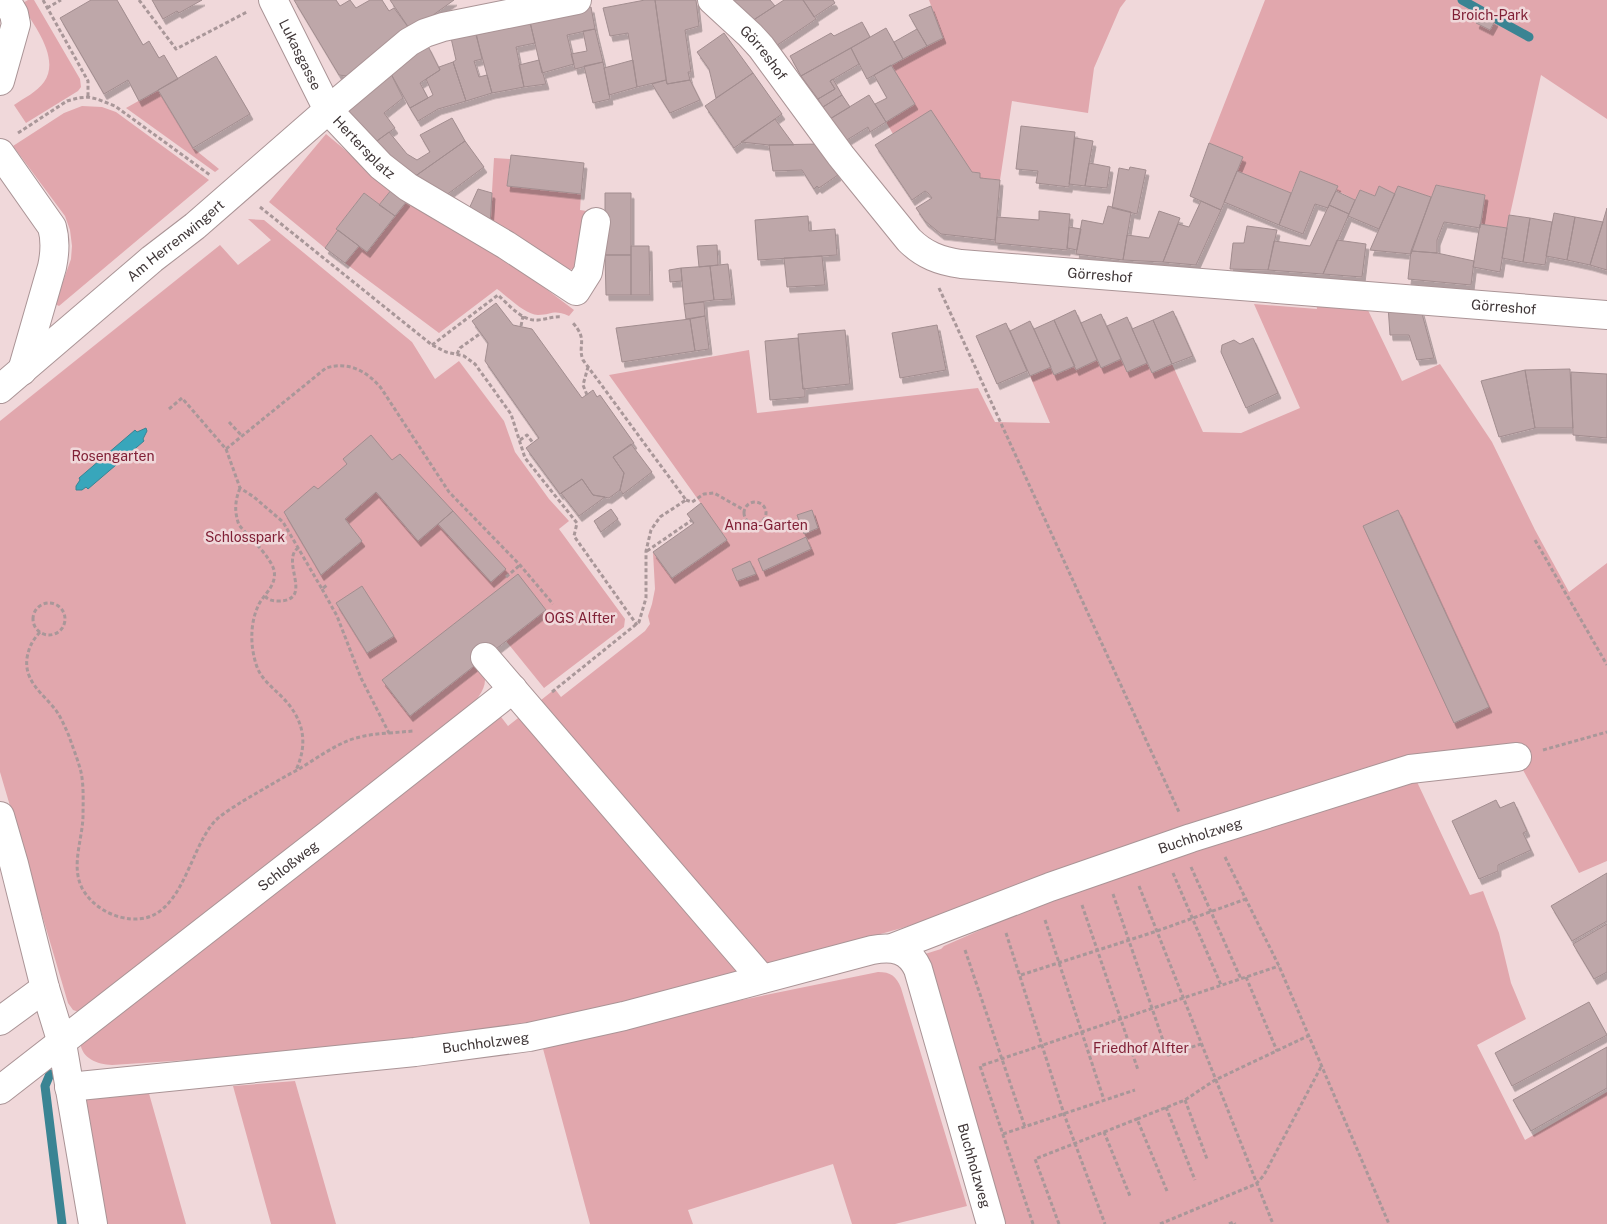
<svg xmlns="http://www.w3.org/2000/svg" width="1607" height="1224" viewBox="0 0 1607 1224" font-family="'Public Sans',sans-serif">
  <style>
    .green { fill: #e1a7ad }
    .water { fill: #38a6bb; stroke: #3a8493 }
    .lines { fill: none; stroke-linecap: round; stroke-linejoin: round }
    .stream { stroke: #3a8493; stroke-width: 9 }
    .building { fill: #bea7a9; stroke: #a28d8f; filter: url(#shadow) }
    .minor-casing { stroke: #aa9496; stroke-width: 30 }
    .path { stroke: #a99799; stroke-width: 3; stroke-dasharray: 4 2.5; stroke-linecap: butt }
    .minor { stroke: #fff; stroke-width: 28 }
    .labels { text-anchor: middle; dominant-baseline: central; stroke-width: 5; stroke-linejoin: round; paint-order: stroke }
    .park-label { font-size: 14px; fill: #802036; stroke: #f0d8da }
    .street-label { font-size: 14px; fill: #3f3637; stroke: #f0d8da }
  </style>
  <defs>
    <filter id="shadow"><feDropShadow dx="3" dy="5.5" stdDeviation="0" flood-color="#0004"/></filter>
  </defs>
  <rect width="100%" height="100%" fill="#f0d8da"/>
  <!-- green -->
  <path class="green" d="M28,0h6l46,79 1,8 -3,4 -52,32 -12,-18c10,-7 23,-13 30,-23 17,-24 -11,-58 -23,-78z
    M929,0h197l-6,8 -26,60 -6,45 -76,-12 -12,79 -20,-2v-5l-8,-1 -41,-61 -38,23 -7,-12 28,-18 -23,-39 52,-27z
    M1265,0h342v119l-66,-44 -34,153 -27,-4 5,-29 -48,-10 -6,12 -33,-10 -3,7 -16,-7 -4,9 -15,-6 -5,10 -55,-29 -9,22 -54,-22 6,-14 -34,-14z
    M158,90l35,58 26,21 -4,3 -89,-64z
    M82,106l20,1 14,5 93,68 -150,126 -4,-2 16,-45 1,-13 -2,-16 -5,-14 -52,-70 51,-33z
    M326,134l66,55 -13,16 -15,-12 -28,36 2,1 -13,18 -56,-46z
    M494,158l16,1 -3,27 74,8 -1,16 13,2 -16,54 -4,3 -6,1 -77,-45z
    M407,201l90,51 77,58 -5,6c-16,-7 -17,-1 -31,-1 -13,0 -31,-19 -41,-26l-58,44 -94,-70 14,-17 8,6z
    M248,219l16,1 148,122 23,37 24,-18 45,60 11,31 34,47 20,22 -10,8 66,90 -1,8 -80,61 -38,-47 -27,21c3,6 6,11 6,18 0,22 -40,47 -56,60l-350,272 -6,-2 -5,-7 -68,-231v-351l220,-176 18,20 33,-25z
    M1316,302l50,4 36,75 38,-17 52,78 43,88 34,62 38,-29v298l-28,12 -63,-116 -105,12 59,126 13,-4 16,42 12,50 15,36 -49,26 48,95 82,-48v132h-606l-76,-270 16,-5 3,-3 50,-22 7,-8 -9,-17 -90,29 -118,33 -259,67 -154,20 -259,17c-15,-1 -30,-6 -32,-23l418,-329 10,13 47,-37 6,8 84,-66 5,-7 -2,-8 4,-12 3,-15 -2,-37 19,26 55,-38 -118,-165 140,-25 8,63 221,-25 17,34 55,1 -20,-47 21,-9 3,8 21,-9 2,3 20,-9 4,8 20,-9 6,12 20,-8 5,10 20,-9 31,68 38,1 59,-25 -46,-104 63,5z
    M878,972c13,0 18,4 23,16l66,218 -72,18h-43l-19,-60 -145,46 5,14h-103l-48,-179 94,-19 91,-23z
    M295,1081l41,143h-65l-38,-138z
    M148,1090l38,134h-82l-19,-129z"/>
  <!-- water -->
  <path class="water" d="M146,428l1,3 -4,8 1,2 -56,48 -2,-2 -4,3h-6v-4l4,-6 -1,-2 56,-48 2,2z"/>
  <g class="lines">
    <!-- stream -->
    <path class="stream" d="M1462,0l67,37
      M50,1074l-5,12 17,138"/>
  </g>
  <!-- building -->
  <path class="building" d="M91,0h26l26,45 6,-4 10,17 5,-3 14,24 -39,22 -11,-21 -24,14 -44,-76z
    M152,0h50l-23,13 -2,-2 -14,8z
    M294,0h42l4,6 10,-6 6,8 14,-8h12l7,11 5,-3 17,23 -64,45 -8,-1z
    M390,0h64l-43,31z
    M645,0h10l11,80 -29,7 -9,-54 -18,3 -7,-28z
    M655,0h41l3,26 -14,4 6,42h-3l2,8 -23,4z
    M733,0h37l5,6 -23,15z
    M784,0h19l13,19 -40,27 -24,-25z
    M803,0h30l2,3 -21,14z
    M931,6l12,32 -16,8 -18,-31z
    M591,7l4,22 -28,6 7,29 -32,9 -12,-51z
    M1481,13l14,8 -5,9 -14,-7z
    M530,22l5,21 -19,4 8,40 -32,6 -16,-58z
    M862,22l8,15 -69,39 -11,-20 41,-23 3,3z
    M886,28l17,31 -36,20 -16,-31z
    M595,29l8,33 -28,7 -4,-15 16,-3 -4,-20z
    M917,29l10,17 -24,13 -9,-17z
    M476,33l6,26 -8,2 5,16 8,-2 5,18 -26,8 -13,-39 3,-2 -5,-22z
    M724,33l29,40 -37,25 -7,-29 -12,-17z
    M428,46l12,24 -20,13 8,15 -18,10 -20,-36z
    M851,48l8,16 -29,17 5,8 -17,10 -17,-23z
    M216,56l34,58 -57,34 -35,-58z
    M539,60l7,24 -22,3 -5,-22z
    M633,60l4,27 -28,8 -5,-27z
    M453,62l13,39 -28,8 -20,12 -8,-13 23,-13 -7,-16 14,-9 -1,-3z
    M603,62l7,37 -17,4 -9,-37z
    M891,65l24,39 -29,18 -11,-18 12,-6 -13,-23z
    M390,72l13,26 -19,15 11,15 -21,15 -28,-35z
    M753,73l29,41 -48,34 -29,-42z
    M833,79l9,16 -19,12 -5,-8 17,-10 -5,-8z
    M666,80l1,4 23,-4 10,20 -30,13 -18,-29z
    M842,95l8,12 -20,12 -7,-12z
    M869,95l17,27 -16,10 -2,-5 -26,16 -14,-23z
    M931,110l41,62 8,1v5l20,2 -5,60 -54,-6 -16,-13 -9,-13 16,-10 -4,-5 -3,-2 -13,9 -37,-55z
    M452,118l13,23 -51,36 -40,-34 15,-11 18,22 10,6 13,-8 -10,-17z
    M775,119l19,26h-25l-28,-3z
    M1021,126l54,6 -6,55 -33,-4 2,-12 -22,-2z
    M1075,138l18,3 -8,45 -16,-2z
    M465,141l19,26 -39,29 -31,-19z
    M1209,143l34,14 -22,53 -31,-14z
    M817,144l21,31 -19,13 -2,-2 -3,3 -12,-19 -29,1 -4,-26z
    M511,155l73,8 -3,31 -74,-8z
    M1089,163l21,4 -3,21 -22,-2z
    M1130,167l16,3 -9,44 -25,-6 7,-40 10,2z
    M1237,171l54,22 -12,32 -55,-23z
    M1300,171l38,15 -10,22 -13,-4 -12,30 -24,-9z
    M1436,185l49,10 -5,33 -36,-6 -7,18v13l-26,-2z
    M1379,186l16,8 -16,35 -31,-13 12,-26 15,6z
    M1398,186l33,11 -20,57 -41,-4z
    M392,189l15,12 -12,15 -16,-11z
    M478,189l14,4 -2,32 -22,-14z
    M1336,191l19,9 -6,14 -20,-9z
    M364,193l31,23 -28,36 -31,-23z
    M605,193h26v62h-26z
    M1201,201l20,9 -25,55 -33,-3 15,-38 11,3z
    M1329,205l20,9 -26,60 -55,-4 6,-29 36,5z
    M1108,206l23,6 -8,48 -47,-6 6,-34 21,4z
    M1607,208v62l-17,-5z
    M1039,211l31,3 -3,36 -72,-7 2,-26 42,3z
    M1159,211l21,7 -17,44 -40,-2 4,-25 22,3z
    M1554,213l21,4 -8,43 -21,-4z
    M1509,215l21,3 -7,44 -21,-4z
    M808,216l1,15 26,-2 2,26 -79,5 -3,-40z
    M1575,217l28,5 -13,43 -23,-5z
    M1530,218l22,4 -7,43 -22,-3z
    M1480,224l27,4 -7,44 -27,-5z
    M1247,226l30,4 -9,40 -38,-1 3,-26h11z
    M1069,227l12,2 -4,21 -10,-2z
    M338,230l21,16 -14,17 -20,-15z
    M1337,240l29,4 -4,33 -39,-3z
    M717,245l1,20 -19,2 -2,-21z
    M631,246h18l1,49h-19z
    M1411,251l26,2 37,8 -3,24 -63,-6z
    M605,255h26v40h-25z
    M822,256l3,29 -38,2 -3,-29z
    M728,264l4,35 -18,1 -4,-34z
    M710,266l4,34 -30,4 -3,-36z
    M681,268l1,13 -12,1 -1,-12z
    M704,302l1,14 -19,3 -2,-15z
    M496,303l17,22 19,4 50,69 11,-8 4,7 3,-2 34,48 -21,14 11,16 -4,17 -11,8 -16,-3 -11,-16 -22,15 -34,-46 13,-10 -54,-77 3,-18 -16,-22z
    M1388,306l33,4 13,48 -17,2 -8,-25h-19z
    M1075,310l22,50 -21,10 -22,-50z
    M1173,311l20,45 -21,8 -19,-44z
    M1101,314l20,45 -20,9 -20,-45z
    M705,316l4,33 -14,2 -5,-32z
    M1127,317l20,46 -20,9 -20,-46z
    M690,319l5,32 -73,11 -6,-34z
    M1054,320l21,46 -21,9 -20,-46z
    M1153,320l19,44 -20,9 -20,-44z
    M1030,321l21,46 -21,9 -20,-45z
    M1006,323l21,48 -30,13 -21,-48z
    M937,325l9,45 -46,8 -8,-45z
    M845,330l5,54 -47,5 -5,-55z
    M798,338l5,51 2,-1v9l-35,3 -5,-59z
    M1253,338l25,55 -32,15 -25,-56 1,-7 12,-5 6,4z
    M1570,369l3,59h-38l-10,-58z
    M1525,370l10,58 -36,9 -18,-56z
    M1571,372l36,2v64l-34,-3z
    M371,435l21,25 8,-6 53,57 -35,30 -42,-49 -31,27 17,22 -41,34 -37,-63 30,-26 4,3 29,-25 -4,-5z
    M631,444l21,28 -29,22 -3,-4 4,-17 -11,-16z
    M582,479l11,16 12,2 -26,19 -18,-23z
    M701,503l26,37 -55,38 -19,-26 41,-29 -7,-9z
    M611,509l7,10 -17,13 -7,-11z
    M812,510l6,18 -14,6 -7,-19z
    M1398,510l91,197 -35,16 -91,-197z
    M453,511l53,58 -15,13 -53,-58z
    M806,537l5,12 -48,22 -5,-12z
    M750,561l6,13 -19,7 -5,-12z
    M518,574l28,36 -136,106 -28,-36z
    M362,586l32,50 -27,17 -31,-50z
    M1496,800l4,8 14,-6 13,29 -4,2 8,17 -33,15v6l-19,8 -27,-58z
    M1607,873v48l-35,20 -21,-35z
    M1607,924v48l-13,7 -21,-35z
    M1589,1002l18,33 -95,51 -17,-33z
    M1607,1047v41l-76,43 -18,-31z"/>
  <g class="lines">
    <!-- minor casing -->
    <g class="minor-casing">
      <g id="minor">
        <path id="s1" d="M273,0l55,110 53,56 27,21 98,58 70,46 12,-19 8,-50"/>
        <path id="s2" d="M712,0l38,35 11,12 80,109 68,84c15,15 31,21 52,24l646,51"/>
        <path d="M0,81l16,-57 -2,-10 -8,-14"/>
        <path d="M0,153l52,74c4,14 3,26 0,40l-30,104"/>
        <path id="s3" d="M0,389l152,-130 43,-33 133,-116 81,-68 16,-9 18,-6 134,-27"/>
        <path d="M485,657l277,322"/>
        <path d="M0,816l14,48 31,124 17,55 31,181"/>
        <path id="s4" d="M892,948l158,-61 141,-49 219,-69 107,-12"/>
        <path d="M0,1021l45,-33"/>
        <path id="s5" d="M69,1087l346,-35 114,-15 95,-21 248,-66c21,-4 37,-1 46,19l73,255"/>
        <path id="s6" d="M0,1090l329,-256 184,-145"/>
      </g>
    </g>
    <!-- path -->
    <path class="path" d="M43,0l45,81v16
      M139,0l37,49 71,-37
      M47,8l14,-8
      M18,133l49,-32 11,-3 10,-1 9,2 18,7 95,69
      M260,207l172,138 14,7 18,4 11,8 36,50 14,44 52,65 -3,13 63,89
      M939,288l240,524
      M521,326l2,-10
      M432,345l66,-50c11,10 25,27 40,25 9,-1 16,-4 24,-3
      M457,354l3,-6 21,-15
      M587,395l-4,-10 5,-18
      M169,409l13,-11 44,51 100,-81c22,-7 41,3 55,20l68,104 71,73 33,39
      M229,422l13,14
      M520,440l7,-5 6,8
      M226,449l14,39 14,9 29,25 39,67 5,-4
      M240,488c-5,13 -6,23 -1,37 10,12 31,31 35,45 3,15 -9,23 -15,34 -9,18 -9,41 -3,60 4,14 15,22 26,33 21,21 27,45 14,73
      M686,500l6,2 12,-8 10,-1 30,17
      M744 513a11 11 0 1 1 22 0a11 11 0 1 1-22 0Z
      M1535,540l72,125
      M647,551l45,-31
      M506,577l14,-12
      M265,596c3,4 8,5 13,5 37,0 2,-40 20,-53
      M33 619a16 16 0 1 1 32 0a16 16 0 1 1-32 0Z
      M40,632c-8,9 -11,15 -13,26 -3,23 15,35 28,51 6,8 10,18 14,27 4,12 9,24 12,36 3,14 2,31 2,45 -1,24 -12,49 -1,71 8,15 23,25 38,29 62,16 66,-65 95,-96 8,-8 19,-14 28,-20 19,-11 37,-22 56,-32 15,-9 30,-20 46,-27 13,-6 29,-8 44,-9l-28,-55 -24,-62 -15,-27
      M552,692l87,-70 7,-24v-47l5,-21 9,-13 26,-17 -103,-140c-6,-15 6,-20 -11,-38
      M389,733l24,-2
      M1543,750l64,-18
      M1225,857l54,109 110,258
      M1191,867l50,112
      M1173,873l48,112
      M1139,886l134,338
      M1113,894l55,161 33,-11
      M1082,905l56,165
      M1045,920l59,180
      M1006,933l58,181 41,110
      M965,950l60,177
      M1021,975l136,-44 89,-32
      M1246,977l31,74
      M1185,1100l22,59
      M1166,1107l29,73
      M1104,1132l33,-13
      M1003,1134l132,-44
      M1167,1191l-30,-72 48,-19 30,-20 95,-45
      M1033,1224l-53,-158 299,-100
      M1059,1224l-24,-65 69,-27 26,64
      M1160,1224l96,-40 8,-9 58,-110
      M1229,1224l5,-2 1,2"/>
    <!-- minor -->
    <use href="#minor" class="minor"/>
  </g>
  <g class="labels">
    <!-- park labels -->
    <g class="park-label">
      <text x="1490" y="15">Broich-Park</text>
      <text x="113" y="456">Rosengarten</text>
      <text x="766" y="525">Anna-Garten</text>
      <text x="245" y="537">Schlosspark</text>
      <text x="580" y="618">OGS Alfter</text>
      <text x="1141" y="1048">Friedhof Alfter</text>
    </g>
    <!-- street labels -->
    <g class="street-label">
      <text stroke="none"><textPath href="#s2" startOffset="74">Görreshof</textPath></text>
      <text stroke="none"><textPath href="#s1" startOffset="61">Lukasgasse</textPath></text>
      <text stroke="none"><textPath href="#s1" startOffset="175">Hertersplatz</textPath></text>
      <text stroke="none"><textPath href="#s3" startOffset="230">Am Herrenwingert</textPath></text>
      <text stroke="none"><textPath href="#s2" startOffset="509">Görreshof</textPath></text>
      <text stroke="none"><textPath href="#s2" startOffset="914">Görreshof</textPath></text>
      <text stroke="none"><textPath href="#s4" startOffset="328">Buchholzweg</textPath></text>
      <text stroke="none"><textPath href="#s6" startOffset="365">Schloßweg</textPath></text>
      <text stroke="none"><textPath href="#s5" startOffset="419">Buchholzweg</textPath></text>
      <text stroke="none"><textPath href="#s5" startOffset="1076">Buchholzweg</textPath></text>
    </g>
  </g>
</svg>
